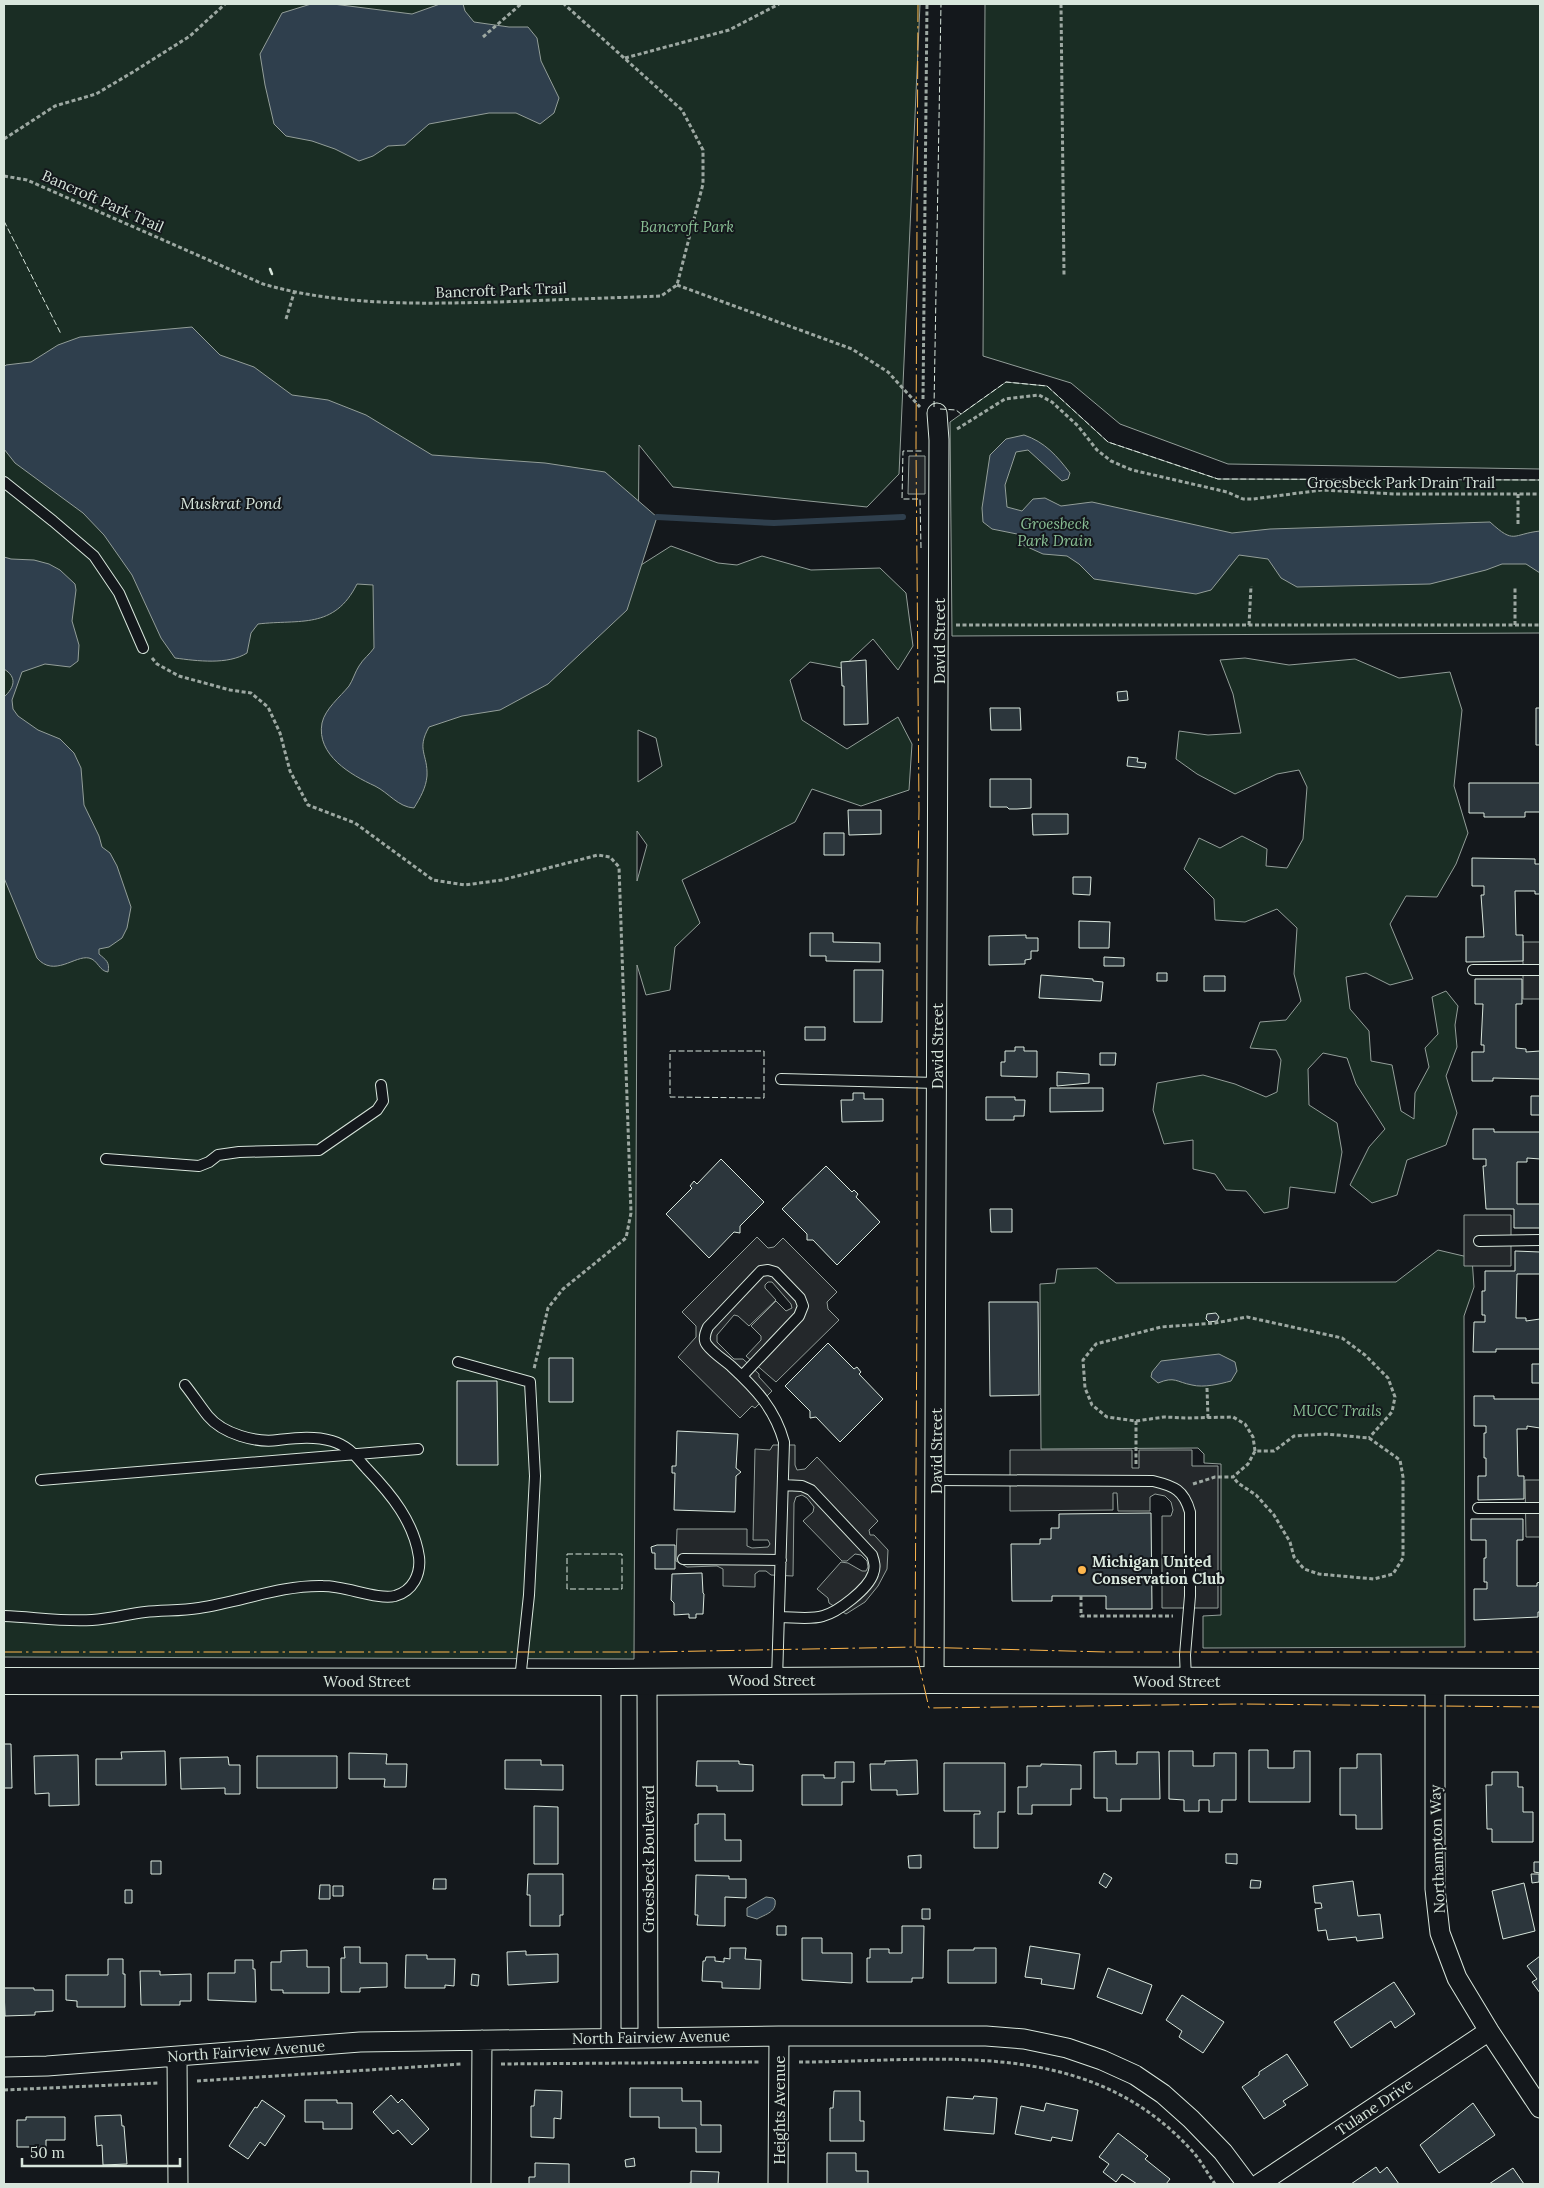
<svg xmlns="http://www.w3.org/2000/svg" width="1544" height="2188" viewBox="0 0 1544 2188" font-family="Lora,serif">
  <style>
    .green { fill: #1a2d24; stroke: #939e99; fill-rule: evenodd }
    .parking { fill: #24282b; stroke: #939e99 }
    .water { fill: #2f3f4d; stroke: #939e99 }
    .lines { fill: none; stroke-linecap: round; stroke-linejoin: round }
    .stream { stroke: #2f3f4d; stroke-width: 6 }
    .building { fill: #2c363c; stroke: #d8e6dc }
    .lane-casing { stroke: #d8e6dc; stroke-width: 12 }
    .street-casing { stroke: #d8e6dc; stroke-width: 21 }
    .secondary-casing { stroke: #d8e6dc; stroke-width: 28 }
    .path { stroke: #9da8a2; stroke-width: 3; stroke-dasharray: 4 2.5; stroke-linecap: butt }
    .lane { stroke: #14181c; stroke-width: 10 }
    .street { stroke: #14181c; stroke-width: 19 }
    .secondary { stroke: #14181c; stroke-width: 26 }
    .fence { stroke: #d8e6dc; stroke-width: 1; stroke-dasharray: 6 2.5; stroke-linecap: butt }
    .wall { stroke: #d8e6dc; stroke-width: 2.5 }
    .power { stroke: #ffb74d; stroke-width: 1; stroke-dasharray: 18 4 2.5 4; stroke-linecap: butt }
    .poi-dot { fill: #ffb74d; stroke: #14181c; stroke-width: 2 }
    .labels { text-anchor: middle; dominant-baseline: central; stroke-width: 4; stroke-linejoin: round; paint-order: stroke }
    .street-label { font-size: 15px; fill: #d8e6dc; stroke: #14181c }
    .park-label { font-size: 15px; font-style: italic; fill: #8ac095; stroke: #14181c }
    .poi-label { font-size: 15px; font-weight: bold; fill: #d8e6dc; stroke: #14181c; text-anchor: start }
    .water-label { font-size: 16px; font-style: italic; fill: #d8e6dc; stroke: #14181c }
  </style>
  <rect width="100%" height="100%" fill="#14181c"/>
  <!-- green -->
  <path class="green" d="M4,4h916l-21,470 -32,33 -194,-20 -34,-42 -1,125 3,-5 30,-19 47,17 19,2 25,-9 49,14 69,-2 26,25 7,53 -15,24 -25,-31 -31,29 -32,-6 -20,18 12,40 45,29 51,-32 14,27 -3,46 -48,16 -49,-17 -17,33 -113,58 18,43 -25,24 -5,43 -24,5 -9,-30 -3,694 -630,-2zM638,730l18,8 6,28 -24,16zM637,831l10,14 -10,36z
    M985,4h555v465l-312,-5 -108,-40 -49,-41 -88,-27z
    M1006,382l41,4 61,56 110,37 322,1v153l-588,3 -2,-214z
    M1245,658l44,7 66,-6 44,19 51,-6 12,38 -8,76 14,47 -12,31 -19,33 -31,-1 -16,28 23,55 -23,6 -24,-12 -20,4 4,32 19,22 2,30 21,4 9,46 13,8 1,-26 14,-26 -4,-19 13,-14 -6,-37 14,-6 12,15 -3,19 2,22 -11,29 11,37 -11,32 -39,15 -10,35 -25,8 -22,-18 19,-38 16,-18 -29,-45 -9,-26 -24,-5 -15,16 1,36 28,18 5,29 -7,41 -45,-6 -2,21 -24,5 -18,-22 -20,-1 -11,-16 -22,-5v-29l-29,4 -11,-34 4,-27 46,-8 32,9 31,13 11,-5 4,-32 -5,-10 -26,-2 10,-26 26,-2 15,-19 -7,-27 3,-46 -20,-19 -32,13 -30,-2 -1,-21 -30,-30 15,-31 21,10 22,-12 25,13 -1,17 21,2 16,-29 4,-52 -8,-17 -22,4 -42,20 -38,-20 -21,-15 3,-28 29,4 33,-2 -8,-39 -13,-34z
    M1438,1250l34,8 2,29 -10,29 1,331 -262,1v-32l18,-1v-151l-17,-1v-9l-6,-6 -157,1 -1,-165 15,-1 2,-14 40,-1 19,15 280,-1z"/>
  <!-- parking -->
  <path class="parking" d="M909,456h16v38h-17z
    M1523,942h17v57h-17z
    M1464,1215h47v51h-47z
    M757,1237l11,11 6,-1 9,-9 54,54 -10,10 1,7 11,11 -63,62 -30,-26 15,-16v-4l-10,-10 25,-25 10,10 6,-3 -1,-4 -19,-22h-4l-3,3v3l11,12 -27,26 -11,-10 -4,-1 -17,20v7l17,17h9l16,15v3l13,14 -17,17 -3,-2 -12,12 -62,-61 18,-20v-11l-14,-14z
    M773,1445h22v20l2,5 8,-1 12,-12 61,64 -9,9 1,5h4l14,15 -1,19 -9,17 -13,16 -19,12 -17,-11 -1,-5 -11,-9 24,-27 7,1 14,8h4l2,-4 -1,-6 -6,-6 -6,-1 -8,7h-5l-39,-40 10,-9 1,-5 -7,-9 -5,-3 -6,2 -2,6 -1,73 -22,-1 -5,-4h-7l-4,3v13l-32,-1v-17l-6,-3 -30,1 -11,-6 1,-32h70v17l5,2 16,-1 2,-3 -2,-4h-15l2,-91 15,1z
    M1010,1450h122v18h7v-18h53v16h26v142h-56v-92h9l2,-6 -2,-8 -6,-6 -10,-2 -5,3v14h-32l-1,-18h-4v17l-103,1z
    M1525,1480h15v57h-14z"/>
  <!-- water -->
  <path class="water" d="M311,4h22l79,10 28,-10h23l2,7 9,11 35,5h19l9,11 4,23 18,37 -5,15 -14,11 -24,-11h-27l-60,11 -24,21 -17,1 -15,10 -14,5 -24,-12 -23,-8 -26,-5 -12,-12 -9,-39 -5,-31 22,-41z
    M192,327l28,28 34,12 38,28 36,5 38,15 66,40 113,8 60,9 52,45 -30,93 -79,74 -48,26 -38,6 -33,11c-13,23 -1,27 -2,49 -1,12 -7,22 -13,32 -16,-1 -25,-15 -39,-22 -24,-11 -59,-31 -53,-63 3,-14 18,-26 27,-37 4,-6 6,-14 10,-20 4,-7 11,-12 15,-18l-1,-63 -16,-1c-23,46 -57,35 -99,40l-7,9 -4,20c-19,12 -50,8 -72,5l-14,-20 -29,-63 -28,-40 -21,-22 -68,-50 -11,-14v-82l2,-2 25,-3 27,-17 22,-8z
    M1024,435c21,7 33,21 46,38l-2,6 -6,2 -34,-31 -12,2 -11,33 2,22 15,4 11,-12 12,-1 16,8 31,-4 140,31 38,-4 220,-7c25,23 22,12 50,9v42l-14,-9h-24l-16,6 -56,14 -133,3 -16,-9 -13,-19 -29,-4 -28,35 -15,4 -102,-15 -15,-15 -12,-8 -24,-2 -20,-9 -6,-11 -25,-5 -9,-7 -1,-14 8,-53 16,-16z
    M4,557l7,2 23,1 15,4 11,6 15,14 1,6 -4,31 7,24 -1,16 -8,6 -25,-3 -23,8 -10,28 1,9 5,7 20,14 22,9 14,14 7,15 3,37 15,31 3,11 8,6 7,13 14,41 -4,21 -5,10 -13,9 -10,2v5c7,6 11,8 9,18 -9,-1 -10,-12 -19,-14 -14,-3 -35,20 -52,0l-33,-80v-181c11,-10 13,-20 0,-28z
    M1219,1354l16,8 2,9 -6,10c-11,3 -27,7 -39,4 -16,-3 -17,-9 -34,-2l-7,-6 1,-5 9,-11z
    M766,1897l7,1 2,2c2,12 -9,14 -18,19l-10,-3v-8z"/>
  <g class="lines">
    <!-- stream -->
    <path class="stream" d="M657,517l117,6 129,-6"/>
  </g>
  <!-- building -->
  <path class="building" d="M866,660l2,64 -24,1v-39h-2l-1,-24z
    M1127,691l1,9 -10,1 -1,-9z
    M990,708h30l1,22h-30z
    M1536,708h4v37h-4z
    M1128,757l10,1 -1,4 9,1 -1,5 -18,-2z
    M990,779h41v29l-14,1h-8l-2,-2h-17z
    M1469,783h71v29h-15v5h-41v-4h-15z
    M848,810h33v24l-32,1z
    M1032,814h36v20l-35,1z
    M824,833h20v22h-20z
    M1472,858l63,1v5h5v30h-5v-3h-20l1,44h7v26l-57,1v-25h18l-3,-42h3v-9h-12z
    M1073,877h18l-1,18 -17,-1z
    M1079,921l31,1 -1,26h-30z
    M810,933h23v9l47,1v19l-54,-1v-5h-16z
    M1026,935v3h12v13h-7v8l-6,1v4l-36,1v-29z
    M1104,957l20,1v8h-20z
    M854,970h29l-1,52h-28z
    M1157,973h10v8h-10z
    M1041,975l52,4v2l10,1 -2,19 -62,-3z
    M1204,976h21v15h-21z
    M1475,979h47v25h-6v44l10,1v3l14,-1v28l-47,-1v3h-21v-29h12v-7h-3l2,-41h-8z
    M805,1027h20v13h-20z
    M1015,1047h9v4h13v26l-36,-1v-14h4v-11h10z
    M1100,1053h16l-1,12h-15z
    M1057,1072l32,2v9l-32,3z
    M1050,1088h53v23l-53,1z
    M853,1093h11v6h19v22l-41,1 -1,-22h12z
    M1531,1096h9v19h-9z
    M986,1097h29v3h10l-1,16h-10v4h-28z
    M1473,1129h21v3h46v27l-13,-1v4h-10v42h23v24h-26v-19h-28l-3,-43h3v-7h-13z
    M721,1159l43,43 -24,24v7l-6,-1 -25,26 -43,-44 26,-26 -2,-2 4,-5 3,3z
    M826,1166l26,26 2,-2 4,4 -2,3 24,25 -43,43 -24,-25h-6v-6l-25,-25z
    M990,1209h22v23h-21z
    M1515,1251l25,1v22h-23l-1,44h10v3l14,-2v30h-44v3h-23l1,-30h11v-7h-3v-24h3v-20h30z
    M989,1302h49l1,93 -49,1z
    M1216,1313l3,4 -2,4 -8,1 -3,-3 1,-5z
    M828,1343l26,26 3,-2 4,5 -2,2 24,25 -43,43 -24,-25 -6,1v-7l-25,-25z
    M549,1358h24v44h-24z
    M1532,1364h8v19h-8z
    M457,1381h40l1,84h-41z
    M1474,1396h20v3h46v29l-13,-2v3h-10l1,47h6v23l-46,1v-24h8v-18h-2v-25h2v-7h-12z
    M677,1431l61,3 -2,34 5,4 -5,4 -1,36 -61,-2 1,-37h-3v-7h4z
    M1151,1513l1,96h-46v-13h-54v5h-40l-1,-57h29v-5h11v-11h8v-14z
    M1471,1519h52v21h-6v46h20v-3l3,-1v30h-2v5l-64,3v-31h13v-7h-3v-24h2v-18h-15z
    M657,1545h18v24h-20v-16h-3l-1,-6z
    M702,1573l1,20 1,1 -1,20h-7v4h-7v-4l-15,1v-12l-3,-3 1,-26z
    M4,1744h7l1,44h-8z
    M1249,1750h19v18h26v-17h16v51h-61z
    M165,1751l1,34h-70v-26h26l-1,-7z
    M1116,1751v13h21v-12h22l1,47h-39v12h-14v-13h-13v-46z
    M1169,1751h24v15h21v-13h22v47h-14v12h-13v-12h-10v11h-15v-11l-15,-1z
    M349,1753l38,1 -1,10h21l-1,23h-22l1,-8h-36z
    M1357,1754h24l1,75h-26v-14h-16v-47h17z
    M78,1755l1,50 -30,1v-13l-14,1 -1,-38z
    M257,1756h80v32h-80z
    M228,1757l1,8h11v29h-15v-6l-44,1 -1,-31z
    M505,1760h36v5h22v25l-58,-1z
    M917,1760l1,34 -21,1v-5h-26l-1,-26h15v-3z
    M697,1761h42v3l14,1v26h-36v-5h-21z
    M835,1762h19v20h-12v23h-40v-30h22v3h11z
    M944,1763h61v49h-7v36h-24v-34h6v-3h-36z
    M1041,1764l40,1v24h-10v16h-39v9h-14v-27h9v-21h14z
    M1492,1772h26v15h5v25h10v30h-41v-13h-5l-1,-44h6z
    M534,1806l24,1v57h-24z
    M698,1814h27v26h16v21h-46v-37h3z
    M1226,1854h11v10l-11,-1z
    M921,1855v13h-12l-1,-12z
    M151,1861h10v13h-10z
    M1534,1862h6v11l-6,-1z
    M1104,1873l8,5 -6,10 -7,-5z
    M528,1874h35v41h-3v11h-30v-31h-3z
    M1531,1874h8v8l-7,1z
    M696,1875l33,1v3h17v19l-21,-1v29l-28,-1 1,-10h-3z
    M434,1879h12v10h-13z
    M1251,1880l10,1 -1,7h-10z
    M1353,1881l5,35 22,-2 3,24 -26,3 -1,-4 -28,3 -2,-10 -8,1 -3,-22 7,-1 -1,-5h-6l-2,-17z
    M1524,1883l11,48 -32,8 -11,-48z
    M320,1885h10v14h-11z
    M333,1886h10v10h-10z
    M125,1890h7v13h-7z
    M922,1909h8v10h-8z
    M777,1926h9v9h-9z
    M902,1926h22l-1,52h-11v4h-45v-24h3v-9h19v4h13z
    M802,1938h20v15h30v30l-50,-3z
    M1030,1946l50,8 -6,35 -33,-5 1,-5 -17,-2z
    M344,1947h16v16h27v24l-27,1v4h-19v-34h4z
    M730,1948h16l-1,11 16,1 -1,29 -38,-1v-6l-20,-1 1,-20h2l1,-4h9v4l9,1v-4l6,1z
    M974,1948h22v35h-48v-33h26z
    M307,1950v17h22v26h-46v-3h-12v-28h10v-11z
    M526,1951v4l32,-1v28l-50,3 -1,-33z
    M406,1955h21v4h28l-1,27 -9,-1v3h-40z
    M1540,1956v37l-8,-11 5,-3 -10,-13z
    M108,1959h15v15h2v33h-48v-6l-11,-1v-25h42z
    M235,1960h18v9h2l1,33 -48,-2v-27h27z
    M1108,1968l44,17 -10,29 -45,-17z
    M140,1971h20v4l31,-1v27h-11v4h-39z
    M472,1974l7,1 -1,11 -7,-1z
    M1394,1982l21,32 -20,14 -4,-7 -40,27 -17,-26z
    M4,1988h30v2h19v21l-18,1v3l-30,1z
    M1182,1995l42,27 -21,31 -24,-16 3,-6 -16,-11z
    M1287,2054l21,31 -25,16 3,4 -22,14 -22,-32 17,-12v-3z
    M630,2088h52v13h19v24h20v27h-25v-24h-37v-11h-29z
    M535,2090l27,1 -1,28 -7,-1v20l-23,-1v-31h3z
    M834,2091h26v30h4v20h-34v-33h3z
    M391,2095l7,8 4,-4 27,30 -17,16 -14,-15 -5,4 -20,-22z
    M974,2096l23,2 -3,36 -50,-4 3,-33 26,2z
    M262,2100l23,16 -20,30 -5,-4 -12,17 -19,-13 26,-39 2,1z
    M305,2100h32v3h15v26h-29v-7h-18z
    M1046,2103l32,7 -6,31 -20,-4 -1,4 -36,-7 6,-28 23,5z
    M1473,2103l22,32 -56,38 -19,-28z
    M121,2115l1,11h2l3,38 -24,1 -1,-20 -5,1 -2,-30z
    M26,2117h39v23h-19v7h-29v-27h9z
    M1118,2133l30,23 -3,3 25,20 -4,5h-29l-15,-10 -6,8 -13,-10 6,-8 -10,-7z
    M827,2153h29v18h12v13h-41z
    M634,2158l1,8 -9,1 -1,-7z
    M535,2163l34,1v20h-40v-7h6z
    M1376,2167l4,6 7,-6 12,17h-48z
    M1513,2168l11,16h-35z
    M691,2171l28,1 -1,12h7h-39l5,-1z"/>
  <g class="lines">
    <!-- lane casing -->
    <g class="lane-casing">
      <path id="lane" d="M4,482l49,39 41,35 25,37 24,55
        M1473,970h67
        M781,1079l156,4
        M106,1159l93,7 10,-4 9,-7 21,-3 80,-2 58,-40 6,-9 -2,-16
        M1479,1241l61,-1
        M458,1362l72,20 5,94 -6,119 -9,85
        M742,1376l57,-60 4,-10 -3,-8 -25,-26 -7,-2 -7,1 -53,56c-3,6 -5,13 -1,18 6,8 17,15 24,21 25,23 44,43 53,76l-7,238
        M41,1480l377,-31
        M936,1480l217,1c21,5 31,9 37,31v84l-5,59 1,25
        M1478,1508h62
        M683,1559l98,1
        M4,1616c29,1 59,6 88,4 18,-1 36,-6 53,-8 18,-2 36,-1 54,-4 42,-6 81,-23 124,-22 23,0 54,14 72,10 18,-5 26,-22 24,-39 -5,-35 -28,-63 -52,-88 -11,-12 -18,-23 -35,-28 -18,-5 -35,-3 -54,-1 -22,3 -55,-6 -70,-24 -8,-10 -15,-21 -23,-31
        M780,1617c13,0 30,3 43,-1 15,-4 45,-27 50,-42 3,-7 1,-13 -1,-19l-61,-65 -9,-4 -19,-1"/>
    </g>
    <!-- street casing -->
    <g class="street-casing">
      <path id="street" d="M934,1680l5,-1240 -2,-27
        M647,1681l1,356
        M611,1682v355
        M1435,1682v207l5,44 17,45 32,53 51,77
        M177,2057l1,127
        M4,2067l43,-1 313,-24 419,-6h207l38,3 43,9 35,12 33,15 28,19 28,25 32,33 24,32
        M481,2184l1,-144
        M778,2184l1,-148
        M1259,2184l230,-153"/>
    </g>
    <!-- secondary casing -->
    <g class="secondary-casing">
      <path id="secondary" d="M4,1681l607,1 323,-2 606,2"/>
    </g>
    <!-- path -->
    <path class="path" d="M1061,4l3,271
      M483,37l38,-33
      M625,58l104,-28 50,-26
      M4,139l51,-33 41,-12 37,-22 57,-36 35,-32
      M4,176l23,4 236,104c77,22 155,20 234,18 55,-2 110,-4 164,-6l16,-11 26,-101v-34l-21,-40 -118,-106
      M677,285l175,64 36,23 32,35
      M286,319l8,-26
      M923,399l4,-395
      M957,429l48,-30 34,-4 13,7 26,24 19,24 14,11 21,9 95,22 16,7h10l69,-9 73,4h145
      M1518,494v30
      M956,625h584
      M1249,625l2,-39
      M1515,625v-37
      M152,658l5,6 22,12 51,14 21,3 17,14 12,26 10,38 18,34 47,18 78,57 32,5 37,-5 96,-25 12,2 9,10 12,346 -5,25 -63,51 -15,19 -14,61
      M1207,1388l1,30
      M1136,1421v45
      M1255,1451l-2,-14 -8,-13 -12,-7 -46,1 -23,-1 -28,4 -29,-4 -15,-12 -7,-17 -2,-28 13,-16 65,-17 54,-4 32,-6 95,21 23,17 23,23 7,19 -3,15 -23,26
      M1193,1484l22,-7h18l15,-13 7,-13h19l20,-15 32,-2 43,4 31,22 3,17v81l-10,16 -19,5 -55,-5 -15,-5 -10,-12 -4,-15 -16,-27 -18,-20 -18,-12 -5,-6
      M1081,1596v20h92
      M799,2062c141,0 289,-28 395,91 8,10 14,21 21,31
      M501,2064l259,-2
      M197,2081l265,-17
      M4,2090l154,-7"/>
    <!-- lane -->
    <use href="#lane" class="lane"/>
    <!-- street -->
    <use href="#street" class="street"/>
    <!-- secondary -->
    <use href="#secondary" class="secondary"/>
    <!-- fence -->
    <path class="fence" d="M4,221l57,113
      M934,407l7,-403
      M940,409l16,1 5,4 45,-32 41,4 61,56 110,37 322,1
      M921,548l-1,-49h-18l1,-48h19
      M670,1051h94v47l-94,-1z
      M567,1554h55v35h-55z"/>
    <!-- wall -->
    <path class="wall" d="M270,269l2,5"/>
    <!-- power -->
    <path class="power" d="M918,4l-2,442 3,364 -2,117v376l-2,344 14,61 313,-4 298,3
      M4,1652h647l264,-5 191,5h434"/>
  </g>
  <!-- markers -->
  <circle class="poi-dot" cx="1082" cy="1570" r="5"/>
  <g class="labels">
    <!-- street labels -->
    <g class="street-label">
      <text transform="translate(103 201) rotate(24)">Bancroft Park Trail</text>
      <text transform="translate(501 290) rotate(-2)">Bancroft Park Trail</text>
      <text x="1401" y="482">Groesbeck Park Drain Trail</text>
      <text transform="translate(939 641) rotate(-90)">David Street</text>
      <text transform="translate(937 1046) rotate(-90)">David Street</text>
      <text transform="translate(936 1451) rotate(-90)">David Street</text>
      <text x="772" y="1680">Wood Street</text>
      <text x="367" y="1681">Wood Street</text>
      <text x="1177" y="1681">Wood Street</text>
      <text transform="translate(1437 1849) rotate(-92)">Northampton Way</text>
      <text transform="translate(648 1859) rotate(-90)">Groesbeck Boulevard</text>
      <text transform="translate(651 2037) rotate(-1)">North Fairview Avenue</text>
      <text transform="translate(246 2051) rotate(-4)">North Fairview Avenue</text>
      <text transform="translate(1374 2107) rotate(-34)">Tulane Drive</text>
      <text transform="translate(779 2110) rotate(-90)">Heights Avenue</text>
    </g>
    <!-- park labels -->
    <g class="park-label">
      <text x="687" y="226">Bancroft Park</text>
      <text x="1055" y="523">Groesbeck<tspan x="1055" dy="17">Park Drain</tspan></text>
      <text x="1337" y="1410">MUCC Trails</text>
    </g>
    <!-- poi labels -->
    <g class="poi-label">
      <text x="1092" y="1561">Michigan United<tspan x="1092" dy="17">Conservation Club</tspan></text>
    </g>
    <!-- water labels -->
    <g class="water-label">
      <text x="231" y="503">Muskrat Pond</text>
    </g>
  </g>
  <!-- border -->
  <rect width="1544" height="2188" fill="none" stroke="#d8e6dc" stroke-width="10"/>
  <!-- scale -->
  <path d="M22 2158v8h158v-8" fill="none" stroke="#d8e6dc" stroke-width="2.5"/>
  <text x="30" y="2158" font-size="15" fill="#d8e6dc" stroke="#14181c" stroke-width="4" paint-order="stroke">50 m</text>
</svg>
